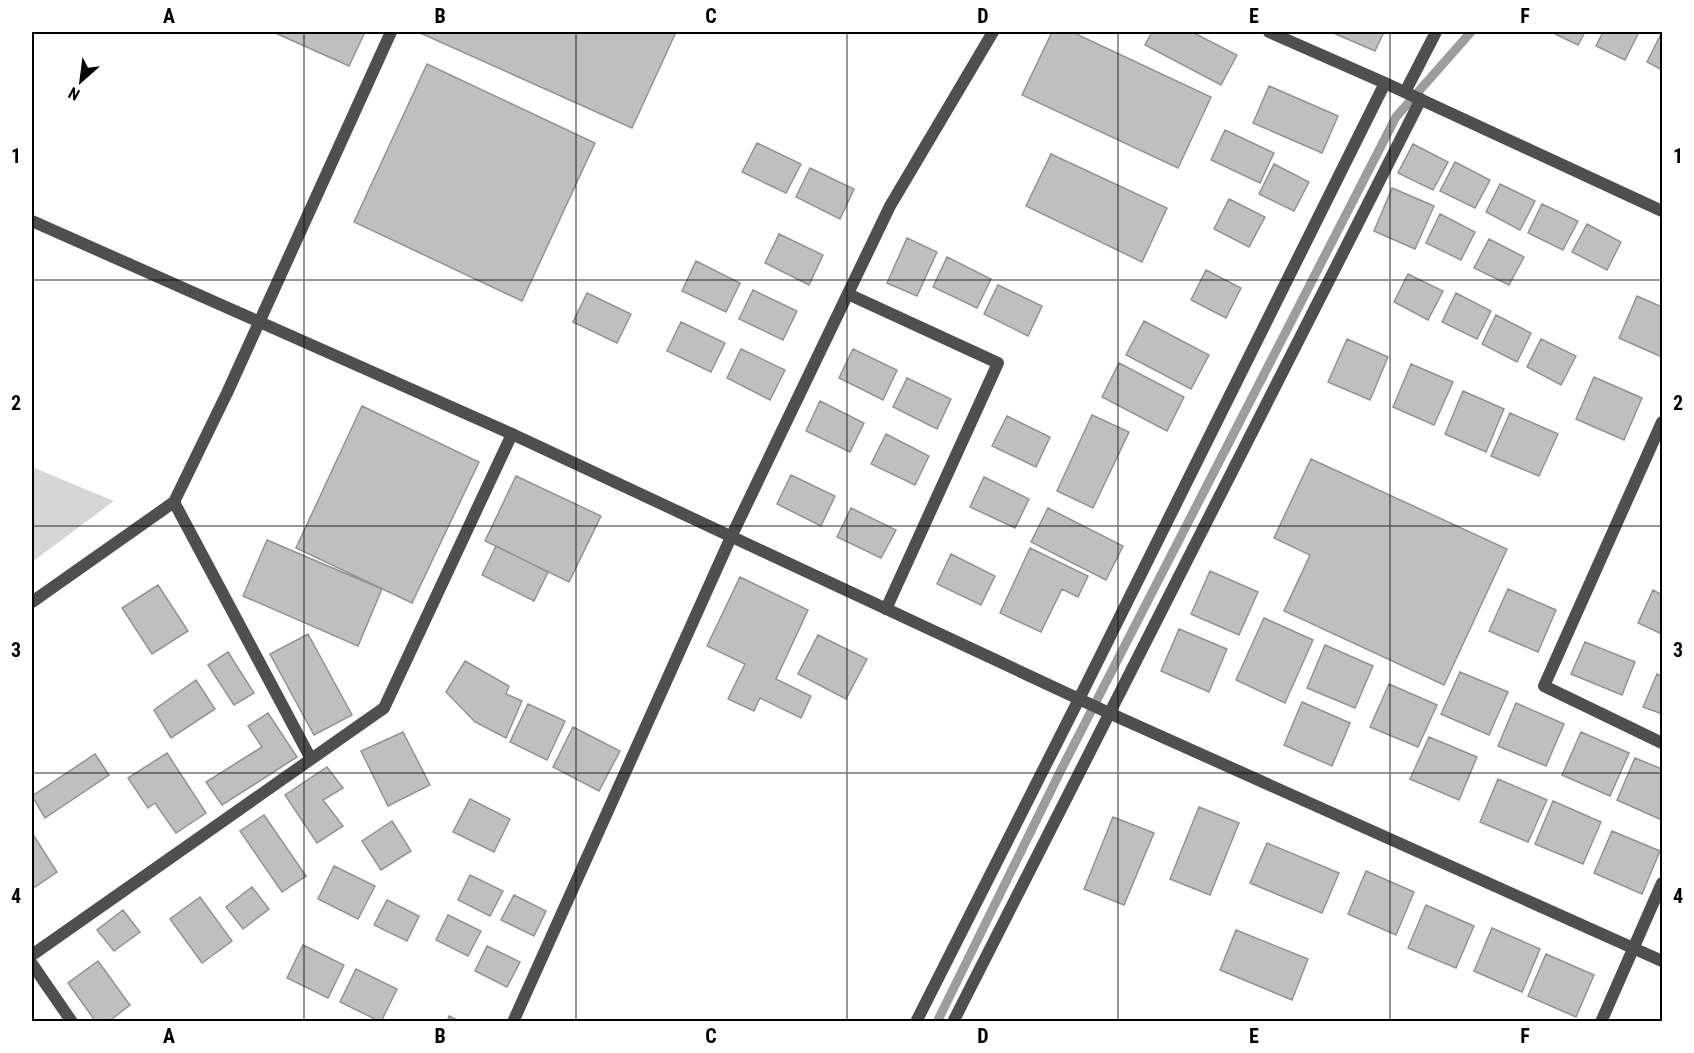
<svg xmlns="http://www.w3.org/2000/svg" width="1694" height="1053" viewBox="0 0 1694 1053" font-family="'Roboto Condensed',sans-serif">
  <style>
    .green { fill: #d6d6d6 }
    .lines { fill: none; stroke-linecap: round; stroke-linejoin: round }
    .stream { stroke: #9d9d9d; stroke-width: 9 }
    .building { fill: #bfbfbf; stroke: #939393; stroke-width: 1.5 }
    .minor { stroke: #4f4f4f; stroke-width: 12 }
    .tertiary { stroke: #4f4f4f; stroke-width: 12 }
    .grid { fill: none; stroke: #000; stroke-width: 1.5; stroke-opacity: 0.55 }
    .neatline { fill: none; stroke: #000; stroke-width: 2 }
    .grid-label { font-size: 20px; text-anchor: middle; font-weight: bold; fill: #000 }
  </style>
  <rect width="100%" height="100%" fill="#fff"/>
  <!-- green -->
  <path class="green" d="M32,467l82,34 -82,61z"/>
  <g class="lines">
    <!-- stream -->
    <path class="stream" d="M937,1022l124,-252 335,-653 75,-85"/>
  </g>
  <!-- building -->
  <path class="building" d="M273,32h92l-16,34z
    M418,32h258l-44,96z
    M1052,32h20l139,65 -33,71 -156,-73z
    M1152,32h40l45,23 -16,30 -76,-40z
    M1331,32h53l-9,19z
    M1551,32h34l-7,13z
    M1603,32h36l-14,28 -29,-14z
    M1662,32v38l-15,-8z
    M427,64l168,79 -73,158 -168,-79z
    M1269,86l69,30 -16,37 -69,-30z
    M1225,130l49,23 -14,30 -49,-23z
    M757,143l44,21 -15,29 -44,-21z
    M1413,144l35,18 -15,28 -35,-17z
    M1051,154l116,54 -25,54 -116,-56z
    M1455,162l35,18 -15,28 -35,-17z
    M1274,164l35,18 -15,29 -35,-17z
    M810,168l44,21 -14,30 -44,-22z
    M1500,184l35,17 -15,29 -34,-18z
    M1392,188l42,18 -19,43 -41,-18z
    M1229,199l36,18 -16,30 -35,-18z
    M1542,204l36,17 -15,29 -35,-17z
    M1440,214l35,18 -14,28 -35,-17z
    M1587,224l34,18 -14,28 -35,-18z
    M779,234l44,21 -14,30 -44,-22z
    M907,238l30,14 -20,44 -30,-13z
    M1489,239l35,18 -15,28 -35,-17z
    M947,257l44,22 -14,29 -44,-21z
    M696,261l44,22 -14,29 -44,-21z
    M1206,270l35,18 -15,30 -35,-18z
    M1408,274l35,17 -15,29 -34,-18z
    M998,285l44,21 -14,30 -44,-22z
    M753,290l44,21 -14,29 -44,-21z
    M587,293l44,21 -14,29 -44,-21z
    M1456,293l35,18 -14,28 -35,-17z
    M1637,296l25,11v50l-43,-19z
    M1496,315l35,18 -14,29 -35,-18z
    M1144,321l65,34 -18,34 -65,-34z
    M681,322l44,21 -14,29 -44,-21z
    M1347,339l41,18 -18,43 -42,-18z
    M1541,339l35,17 -15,29 -34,-18z
    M741,349l44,21 -15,30 -43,-22z
    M853,349l44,21 -14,30 -44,-22z
    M1119,363l65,34 -17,34 -65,-34z
    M1411,364l42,18 -19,43 -41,-18z
    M1594,377l48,21 -18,42 -48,-21z
    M907,378l44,21 -14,30 -44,-22z
    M1463,391l41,18 -18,43 -41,-18z
    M820,401l44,22 -14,29 -44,-21z
    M362,406l117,56 -67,141 -116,-55z
    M1510,413l48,21 -19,42 -48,-20z
    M1092,415l37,17 -36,76 -36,-17z
    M1007,416l43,21 -14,30 -44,-21z
    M886,434l43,22 -14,29 -44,-21z
    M1311,459l196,90 -63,136 -160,-74 26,-56 -36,-17z
    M791,475l44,21 -14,30 -44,-22z
    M516,476l85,40 -32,66 -84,-41z
    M984,477l45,22 -14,29 -45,-21z
    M851,508l45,22 -15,28 -44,-21z
    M1048,508l75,38 -17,34 -75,-38z
    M267,540l115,49 -24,57 -115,-50z
    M496,546l52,26 -14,29 -52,-26z
    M1030,548l58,28 -10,21 -16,-8 -21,43 -41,-19z
    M951,554l44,22 -14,29 -44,-21z
    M1210,571l48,21 -19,43 -48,-21z
    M740,577l68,33 -32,69 35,17 -10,22 -41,-20 -6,13 -26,-12 17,-35 -38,-18z
    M158,585l30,46 -36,23 -30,-46z
    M1508,589l48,21 -18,42 -49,-21z
    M1653,590l9,5v39l-24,-11z
    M1264,618l49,22 -28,63 -49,-23z
    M1179,629l48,20 -18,43 -48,-21z
    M308,634l44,81 -38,20 -44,-81z
    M818,635l49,24 -21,40 -48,-25z
    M1585,642l50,20 -13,33 -51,-21z
    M1325,645l48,21 -18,42 -48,-20z
    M228,652l26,41 -20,12 -26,-40z
    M465,661l44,25 -3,8 16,7 -16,37 -31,-16 -29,-30z
    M1460,672l48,20 -19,43 -48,-21z
    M1657,674l5,3v37l-19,-7z
    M196,680l19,29 -44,29 -17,-28z
    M1389,684l48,21 -19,42 -48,-20z
    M1302,702l48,21 -18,43 -48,-21z
    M1516,703l48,21 -18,42 -48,-20z
    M528,704l37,17 -18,39 -37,-18z
    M268,713l29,44 -75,48 -16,-23 56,-35 -14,-21z
    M573,727l47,24 -21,40 -46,-24z
    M403,732l27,53 -42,21 -27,-55z
    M1581,732l48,21 -19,43 -48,-21z
    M1429,737l48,20 -18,43 -49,-21z
    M167,753l39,60 -30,20 -21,-30 -7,5 -20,-30z
    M95,754l14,21 -64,43 -13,-22z
    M1635,758l27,11v51l-45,-20z
    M327,767l16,21 -20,12 20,26 -26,17 -32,-48z
    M1498,779l49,21 -19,42 -48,-20z
    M470,799l40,20 -16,33 -41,-20z
    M1553,801l48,21 -18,42 -48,-20z
    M1199,807l40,16 -29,72 -40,-16z
    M264,815l42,61 -24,16 -42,-61z
    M1113,817l41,16 -30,72 -40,-16z
    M392,821l19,30 -30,19 -19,-29z
    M1612,831l48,20 -18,43 -48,-21z
    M32,833l25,39 -25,17z
    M1267,843l72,30 -17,40 -72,-30z
    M334,866l41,20 -17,33 -40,-20z
    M1366,871l48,21 -18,43 -48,-21z
    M470,875l33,16 -13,25 -32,-16z
    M252,887l17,22 -26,20 -17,-22z
    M514,895l32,16 -12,25 -33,-16z
    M200,897l32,44 -30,22 -32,-44z
    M387,900l32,16 -12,25 -33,-16z
    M1426,905l48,21 -18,42 -48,-20z
    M123,910l17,22 -26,19 -17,-21z
    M448,915l33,16 -13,25 -32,-16z
    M1492,928l48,21 -18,43 -48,-21z
    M1236,930l72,29 -16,41 -72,-30z
    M303,945l41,20 -16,33 -41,-20z
    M487,946l33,16 -13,25 -32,-16z
    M1546,954l48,21 -18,42 -48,-21z
    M98,961l32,44 -22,17h-12l-28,-39z
    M356,969l41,20 -16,33 -41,-20z
    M449,1016l12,6h-14z"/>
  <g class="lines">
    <!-- minor -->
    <path class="minor" d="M1269,32l116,51 277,128
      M848,294l150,69 -112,246
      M1662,422l-118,264 118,57
      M174,502l137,257
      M32,955l352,-247 128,-274
      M32,964l40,58
      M513,1022l218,-485 159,-331 103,-174
      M916,1022l163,-323 306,-616
      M953,1022l468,-923
      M1601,1022l61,-139"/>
    <!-- tertiary -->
    <path class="tertiary" d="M1405,92l31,-60
      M32,221l480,213 597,279 553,248
      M32,602l142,-100 53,-109 164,-361"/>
  </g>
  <!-- grid -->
  <path class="grid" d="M304,32v990M576,32v990M847,32v990M1118,32v990M1390,32v990M32,280h1630M32,526h1630M32,773h1630"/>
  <!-- border -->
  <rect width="1694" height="1053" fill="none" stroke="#ffffff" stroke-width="66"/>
  <!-- north arrow -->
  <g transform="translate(81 81) rotate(208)" stroke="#ffffff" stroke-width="4.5" paint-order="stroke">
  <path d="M0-4.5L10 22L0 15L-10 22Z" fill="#000000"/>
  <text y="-9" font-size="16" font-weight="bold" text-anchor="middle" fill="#000000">N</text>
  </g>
  <rect x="33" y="33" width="1628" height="987" class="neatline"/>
  <g class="grid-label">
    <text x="169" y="23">A</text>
    <text x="440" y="23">B</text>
    <text x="711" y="23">C</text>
    <text x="983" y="23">D</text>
    <text x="1254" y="23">E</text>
    <text x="1525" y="23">F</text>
    <text x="16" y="163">1</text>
    <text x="1678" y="163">1</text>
    <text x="16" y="410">2</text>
    <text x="1678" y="410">2</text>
    <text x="16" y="657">3</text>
    <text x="1678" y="657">3</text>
    <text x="16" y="903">4</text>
    <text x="1678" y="903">4</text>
    <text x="169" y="1043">A</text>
    <text x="440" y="1043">B</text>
    <text x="711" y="1043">C</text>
    <text x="983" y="1043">D</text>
    <text x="1254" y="1043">E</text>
    <text x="1525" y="1043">F</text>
  </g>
</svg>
